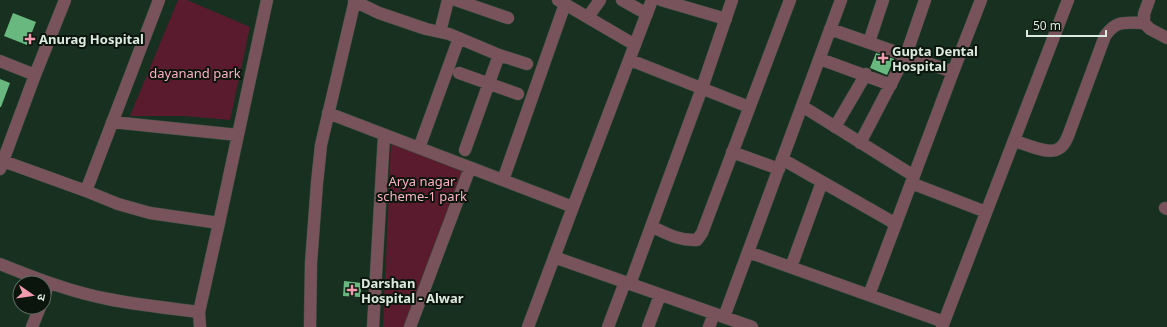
<svg xmlns="http://www.w3.org/2000/svg" width="1167" height="327" viewBox="0 0 1167 327" font-family="'Noto Sans','Noto Sans Devanagari',sans-serif">
  <style>
    .green { fill: #5a1b2e }
    .building { fill: #68b87f }
    .lines { fill: none; stroke-linecap: round; stroke-linejoin: round }
    .minor-casing { stroke: #374e3e; stroke-width: 13 }
    .minor { stroke: #79535b; stroke-width: 12 }
    .poi-dot { fill: #f29aae; stroke: #0b150e; stroke-width: 1.5 }
    .labels { text-anchor: middle; dominant-baseline: central; stroke-width: 4; stroke-linejoin: round; paint-order: stroke }
    .poi-label { font-size: 13px; font-weight: bold; fill: #dbe9de; stroke: #0b150e; text-anchor: start }
    .park-label { font-size: 13px; fill: #fab1c0; stroke: #0b150e }
  </style>
  <rect width="100%" height="100%" fill="#18301f"/>
  <!-- green -->
  <path class="green" d="M178,0h9l63,27 -20,93 -46,-4h-54z
    M391,141l28,7 44,24 -58,155h-22z"/>
  <!-- building -->
  <path class="building" d="M13,13l23,9 -9,23 -23,-9z
    M876,53l18,6 -7,16 -17,-7z
    M0,79l10,4 -9,24h-1z
    M344,281l18,2 -2,14 -17,-1z"/>
  <g class="lines">
    <!-- minor casing -->
    <g class="minor-casing">
      <path id="minor" d="M159,0l-73,191 32,13 32,9 69,10
        M456,0l52,18
        M558,0l77,45
        M622,0l25,14
        M661,0l65,19
        M1149,0l-5,14v9l6,6 17,9
        M354,1l25,12 47,16 23,5 50,21 28,9
        M588,17l12,-17
        M830,29l123,43
        M440,32l8,-32
        M869,42l14,-42
        M820,59l71,26
        M630,60l119,47
        M0,61l35,14 -35,94
        M459,73l59,21
        M35,75l30,-75
        M802,106l112,70
        M328,113l245,94 -45,120
        M112,122l126,13
        M835,127l31,-53
        M1015,141c10,3 33,14 43,8 5,-2 8,-8 10,-13l37,-100c12,-17 21,-13 39,-13
        M860,143l46,-88 19,-55
        M419,148l40,-110
        M465,150l34,-95
        M732,152l47,17
        M782,159l114,65
        M3,161l83,30
        M503,180l62,-176
        M911,183l75,29
        M573,207l79,-207
        M1165,208l2,1
        M653,227c14,7 27,14 44,13l5,-7 88,-233
        M748,252l196,70
        M554,257l198,70
        M0,264c35,14 71,28 108,35 30,6 61,9 91,13
        M791,267l31,-85
        M630,284l72,-196 30,-88
        M869,295l84,-223 28,-72
        M44,296l5,-13
        M724,317l117,-317
        M32,327l8,-20
        M200,327l-1,-15 20,-89 48,-223
        M310,327l1,-64 6,-80 4,-38 34,-145
        M373,327l11,-192
        M410,327l60,-159
        M608,327l17,-45
        M648,327l12,-32
        M709,327l5,-13
        M942,327l126,-327"/>
    </g>
    <!-- minor -->
    <use href="#minor" class="minor"/>
  </g>
  <!-- markers -->
  <g class="poi-dot">
    <path d="M28 33h4v4h4v4h-4v4h-4v-4h-4v-4h4z"/>
    <path d="M881 52h4v4h4v4h-4v4h-4v-4h-4v-4h4z"/>
    <path d="M350 284h4v4h4v4h-4v4h-4v-4h-4v-4h4z"/>
  </g>
  <g class="labels">
    <!-- poi labels -->
    <g class="poi-label">
      <text x="39" y="39">Anurag Hospital</text>
      <text x="892" y="51">Gupta Dental<tspan x="892" dy="15">Hospital</tspan></text>
      <text x="361" y="283">Darshan<tspan x="361" dy="15">Hospital - Alwar</tspan></text>
    </g>
    <!-- park labels -->
    <g class="park-label">
      <text x="195" y="73">dayanand park</text>
      <text x="422" y="181">Arya nagar<tspan x="422" dy="15">scheme-1 park</tspan></text>
    </g>
  </g>
  <!-- north arrow -->
  <g transform="translate(32 295) rotate(103)"><circle r="19" fill="#0b150e" stroke="#5e6a61"/>
  <path d="M0-3L7 15L0 10L-7 15Z" fill="#f29aae"/>
  <text y="-6" font-size="11" font-weight="bold" text-anchor="middle" fill="#dbe9de">उ</text>
  </g>
  <!-- scale -->
  <path d="M1027 30v6h79v-6" fill="none" stroke="#dbe9de" stroke-width="2"/>
  <text x="1033" y="30" font-size="12" fill="#dbe9de" stroke="#0b150e" stroke-width="3" paint-order="stroke">50 m</text>
</svg>
